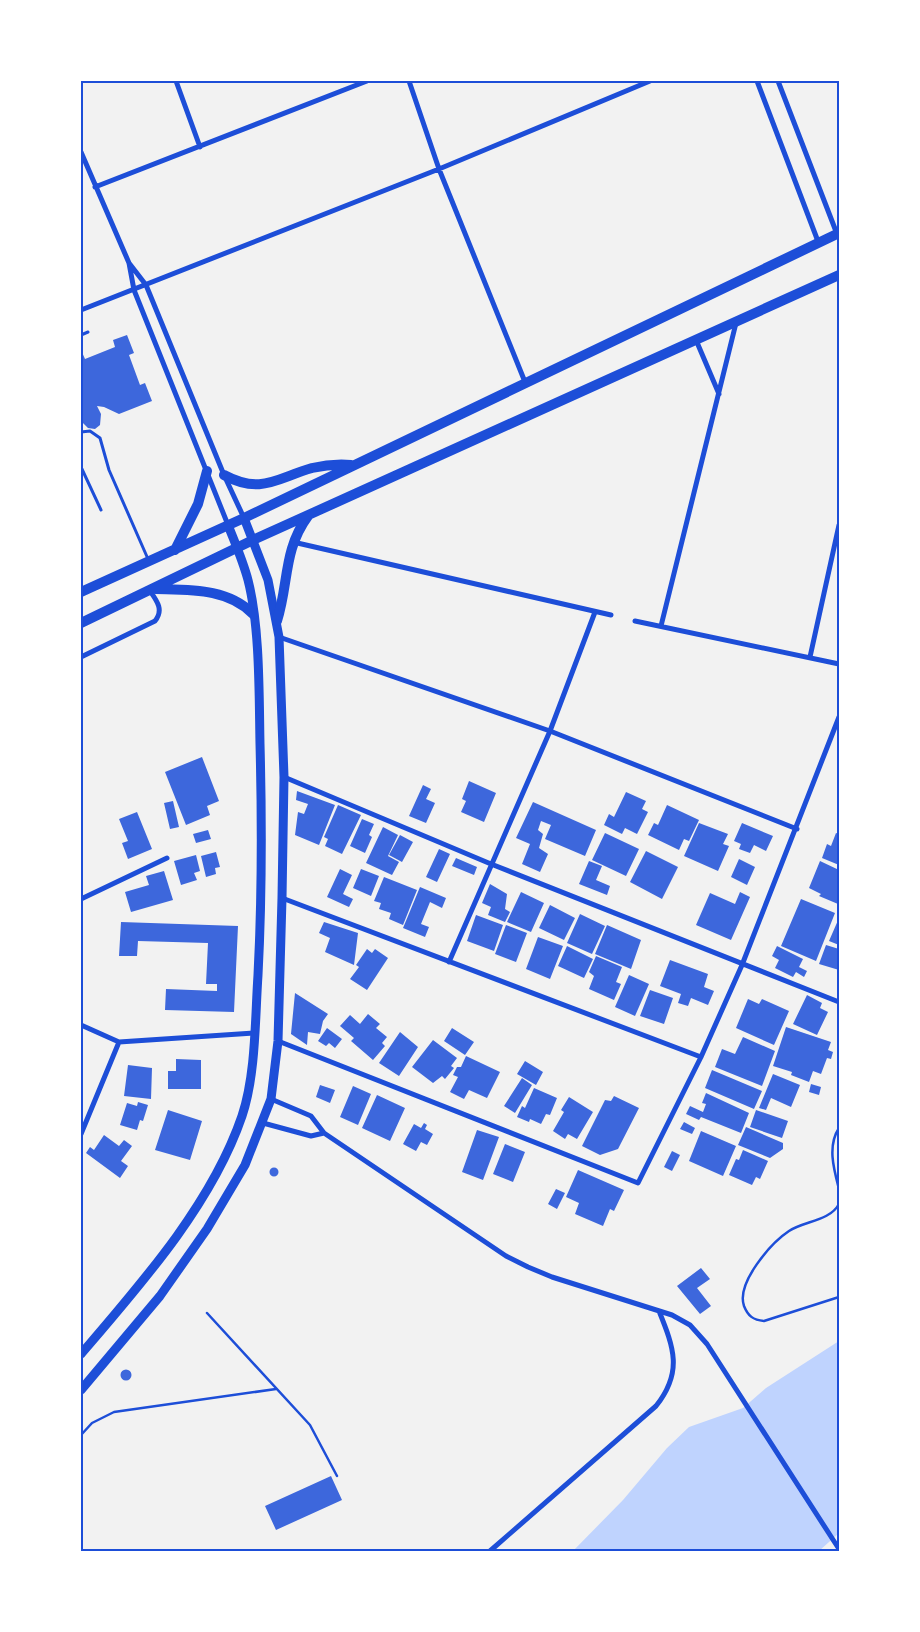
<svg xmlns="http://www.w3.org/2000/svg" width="920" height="1632" viewBox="0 0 920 1632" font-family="Barlow,sans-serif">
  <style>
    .water { fill: #bfd3fe }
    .building { fill: #3d67dc }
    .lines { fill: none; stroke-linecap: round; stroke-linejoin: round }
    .path { stroke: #1d4ed8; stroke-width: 2.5 }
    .service { stroke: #1d4ed8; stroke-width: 3 }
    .minor { stroke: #1d4ed8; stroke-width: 5 }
    .secondary { stroke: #1d4ed8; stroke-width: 9 }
    .primary { stroke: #1d4ed8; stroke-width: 10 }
    .neatline { fill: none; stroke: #1d4ed8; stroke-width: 2 }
  </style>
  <rect width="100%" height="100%" fill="#f2f2f2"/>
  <!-- water -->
  <path class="water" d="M839,1341v192l-20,18h-246l50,-51 44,-52 22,-21 54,-19 23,-20z"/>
  <!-- building -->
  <path class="building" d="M127,335l7,18 -5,2 11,30 5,-2 7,18 -33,13 -15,-7 -7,-1 4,8 -1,11 -5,4 -7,-1 -7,-7v-71l4,9 30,-12 -2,-7z
    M202,757l17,44 -12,5 3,9 -24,10 -21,-53z
    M469,781l27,12 -12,29 -23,-10 5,-11 -4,-2z
    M423,785l8,4 -5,10 9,4 -9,20 -17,-7z
    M297,791l38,14 -16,40 -24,-10 3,-23 6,2 4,-10 -12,-4z
    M626,792l20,9 -4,8 6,3 -11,22 -12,-6 -3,6 -18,-9 5,-11 5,3z
    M173,801l6,26 -9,2 -6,-26z
    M533,802l63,28 -11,26 -40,-17 6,-14 -10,-4 -3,9 5,4 -4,14 9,6 -8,18 -18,-8 8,-20 -14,-6z
    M338,805l23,10 -19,39 -17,-8 3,-7 -4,-2z
    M667,805l32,15 -10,21 -5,-2 -5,11 -31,-15 6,-12 4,2z
    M137,812l15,37 -24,10 -6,-16 6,-2 -9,-22z
    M362,819l12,5 -5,11 3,2 -7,16 -15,-7z
    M699,823l29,11 -5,10 6,2 -11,25 -34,-15z
    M742,823l31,13 -7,15 -12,-6 -4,8 -11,-4 2,-5 -7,-3z
    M383,827l15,8 -10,21 11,6 -7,13 -26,-12z
    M208,830l3,9 -15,4 -3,-9z
    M605,833l34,16 -13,27 -34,-16z
    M836,833l3,1v31l-17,-7 5,-14 4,2z
    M400,835l13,7 -11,20 -13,-7z
    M439,849l11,5 -13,28 -11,-5z
    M646,851l32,16 -16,32 -32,-17z
    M216,852l4,15 -5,1 1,6 -10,3 -5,-21z
    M196,855l4,16 -6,2 3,7 -16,5 -7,-24z
    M456,858l21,9 -3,8 -22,-9z
    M739,859l16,8 -8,18 -16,-8z
    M589,861l13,5 -6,14 14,6 -3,9 -28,-11z
    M820,861l19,9 -1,34 -19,-8 2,-2 -12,-6z
    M340,869l12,6 -9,19 10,5 -4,8 -22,-10z
    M361,869l18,7 -8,20 -18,-8z
    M164,871l9,29 -42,12 -6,-20 24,-7 -3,-9z
    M384,877l33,13 -14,35 -14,-6 2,-6 -12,-4 2,-6 -7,-2z
    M490,884l17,10 -2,15 5,3 -5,10 -17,-7 3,-8 -9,-4z
    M420,887l26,11 -4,10 -12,-6 -9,22 8,3 -4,10 -22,-9z
    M521,892l23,11 -13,29 -24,-10z
    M740,892l10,5 -19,43 -35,-15 14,-32 25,11z
    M801,899l34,14 -19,48 -35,-15z
    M550,905l25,13 -11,22 -25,-12z
    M580,914l25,12 -13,28 -25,-11z
    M476,915l27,10 -9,26 -27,-10z
    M839,918v27l-10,-4z
    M121,922l117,4 -4,86 -69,-2 1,-21 51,2v-7h-11l2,-41 -70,-2 -1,15h-18z
    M324,922l34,11 -4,32 -29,-13 5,-14 -11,-5z
    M506,925l21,8 -11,29 -21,-8z
    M607,925l34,15 -10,29 -36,-15z
    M538,937l25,9 -13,33 -24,-10z
    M826,945l13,4v21l-20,-6z
    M567,946l26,13 -9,19 -26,-12z
    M777,946l26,13 -4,8 8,4 -3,6 -8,-5 -3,5 -18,-9 4,-8 -7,-4z
    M367,949l5,4 3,-4 13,9 -21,32 -17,-11 9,-12 -3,-2z
    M596,956l26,11 -6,15 5,2 -7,16 -25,-11 5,-13 -5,-4z
    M670,960l38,14 -4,13 10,4 -6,14 -17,-7 -3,8 -10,-3 3,-9 -21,-8z
    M629,975l20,9 -14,32 -20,-9z
    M650,990l23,8 -9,26 -24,-8z
    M295,993l33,21 -5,7 -3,13 -12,-2 -1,13 -16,-11z
    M807,995l15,8 -2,5 8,4 -11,23 -24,-11z
    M748,999l11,5 3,-5 27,12 -15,34 -38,-17z
    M368,1014l12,10 -4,4 11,9 -5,6 3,3 -12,14 -22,-19 3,-3 -14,-12 10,-11 10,9z
    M786,1027l45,15 -3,8 5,2 -2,7 -4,-1 -6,16 -8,-3 -4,11 -18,-7 1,-3 -19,-6z
    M327,1028l15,11 -7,9 -6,-5 -3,3 -8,-5z
    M452,1028l22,14 -9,13 -21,-14z
    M400,1032l18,15 -19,29 -20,-13z
    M743,1037l32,14 -13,35 -47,-19 7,-18 13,5z
    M433,1040l24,18 -6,8 3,2 -9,11 -3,-3 -9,7 -21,-16z
    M466,1056l34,16 -13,26 -18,-8 -5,9 -14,-7 8,-15 -5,-2 4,-8h4z
    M176,1059l25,1v29h-33v-18h8z
    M525,1061l18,11 -7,13 -19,-11z
    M128,1065l24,3 -1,31 -27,-3z
    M712,1070l50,21 -8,18 -49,-21z
    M773,1074l27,11 -9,22 -20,-9 -5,12 -7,-2z
    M522,1078l10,7 -17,28 -11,-7z
    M811,1084l10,3 -2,8 -10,-3z
    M320,1085l15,5 -5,13 -14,-6z
    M353,1086l18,8 -13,31 -18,-8z
    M534,1088l23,10 -7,17 -4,-1 -5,10 -11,-5 -1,3 -12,-5 5,-11 3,2z
    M706,1093l43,20 -8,20 -40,-16 -2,3 -13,-6 4,-8 13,6 3,-8 -4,-1z
    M377,1095l28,13 -15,33 -28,-13z
    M614,1096l25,12 -21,41 -18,6 -18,-9 23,-46 6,1z
    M569,1097l24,15 -16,27 -9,-5 -3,5 -12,-8 11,-19 -3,-2z
    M138,1102l10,3 -5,16 -3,-1 -3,10 -17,-5 7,-22 10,3z
    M168,1110l34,11 -12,39 -35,-10z
    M756,1110l32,11 -6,17 -32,-11z
    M684,1122l11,6 -3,6 -12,-5z
    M424,1123l3,2 -2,4 8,5 -6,11 -6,-3 -5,9 -13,-7 11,-20 7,4z
    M746,1127l37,16v6l-13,9 -32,-13z
    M477,1130l22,7 -16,43 -21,-8z
    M701,1131l35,15 -13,30 -34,-15z
    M104,1135l15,11 5,-6 8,6 -11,15 7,5 -8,12 -34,-25 4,-6 4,3z
    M505,1144l20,8 -12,30 -20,-8z
    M743,1150l25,11 -8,18 -4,-2 -4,8 -23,-10 7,-16 3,1z
    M672,1151l8,4 -8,16 -8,-4z
    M269.5 1172a4.5 4.5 0 1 1 9 0a4.5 4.5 0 1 1-9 0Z
    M578,1170l46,20 -10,21 -4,-2 -7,17 -28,-12 4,-11 -13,-6z
    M556,1189l9,4 -8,16 -9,-5z
    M701,1268l9,11 -13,9 14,18 -11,8 -23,-28z
    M120.5 1375a5.5 5.5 0 1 1 11 0a5.5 5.5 0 1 1-11 0Z
    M331,1476l11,24 -66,30 -11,-24z"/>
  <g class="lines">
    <!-- path -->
    <path class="path" d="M839,1128c-12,18 -5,42 0,61
      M839,1204c-9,17 -35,17 -50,27 -18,12 -53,52 -45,75 4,10 9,14 20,15l75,-24
      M207,1313l103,112 27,51
      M81,1435l11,-12 22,-11 162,-23"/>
    <!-- service -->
    <path class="service" d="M81,335l7,-3
      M81,432l9,-1 10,7 9,32 39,89
      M81,467l20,43"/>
    <!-- minor -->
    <path class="minor" d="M176,81l24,66
      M409,81l30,88 86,213
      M757,81l62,163
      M778,81l59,153
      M81,152l48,111 5,27 94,235
      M95,187l272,-106
      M129,263l17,22 78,190 20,43
      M81,310l358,-141 211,-88
      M696,340l23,54
      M293,542l318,73
      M635,621l204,43
      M661,626l75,-303
      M279,637l271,94 247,98
      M81,657l74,-36c9,-11 2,-20 -5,-30
      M810,657l29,-132
      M284,777l207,87 348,138
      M282,898l419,159
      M81,899l86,-41
      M449,962l101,-231 45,-119
      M81,1025l38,17 135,-9
      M278,1041l360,142 63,-126 41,-92 97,-248
      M271,1099l40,17 13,17 182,123 22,11 24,10 120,38 18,10 17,19 132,205
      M263,1123l48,13 13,-3
      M81,1134l38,-92
      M490,1551l166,-145c27,-34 18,-58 3,-95"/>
    <!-- secondary -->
    <path class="secondary" d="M81,1354c60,-70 131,-150 161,-238 14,-42 13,-97 16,-141 4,-77 4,-154 2,-231 -1,-50 0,-117 -12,-164 -5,-19 -13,-37 -20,-55
      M81,1390l79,-94 47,-67 38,-64 26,-66 7,-58 4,-143 2,-121 -5,-140 -11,-57 -24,-62"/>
    <!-- primary -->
    <path class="primary" d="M224,475c37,20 53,3 88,-7 13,-3 26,-4 39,-3
      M175,550l23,-46 9,-33
      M156,589c34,1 72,-1 97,25
      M81,592l163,-74 595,-285
      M277,621c12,-38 6,-71 31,-105
      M81,623l172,-83 586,-265"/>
  </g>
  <!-- border -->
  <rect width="920" height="1632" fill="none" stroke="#ffffff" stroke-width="165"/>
  <rect x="82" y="82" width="756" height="1468" class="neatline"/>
</svg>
